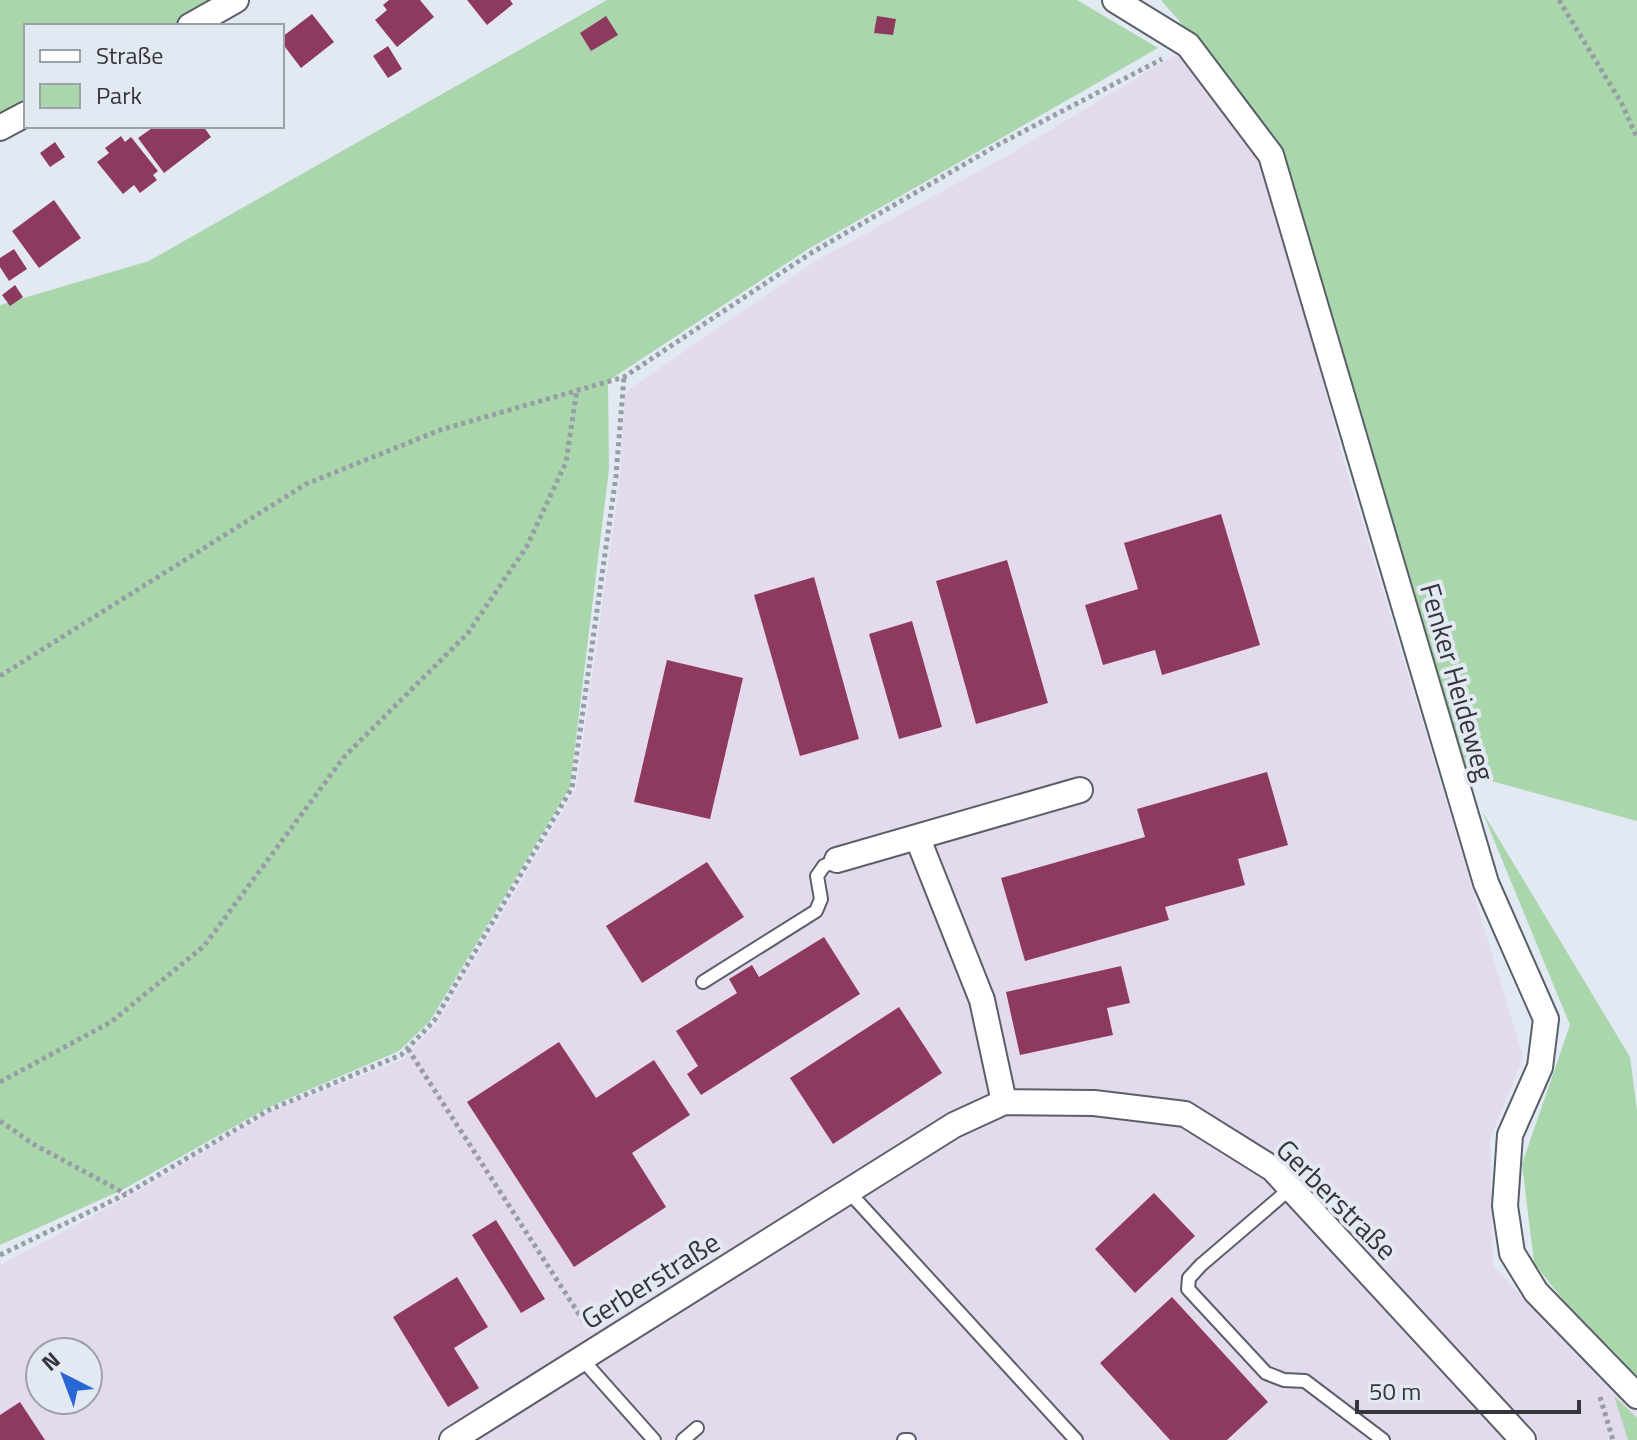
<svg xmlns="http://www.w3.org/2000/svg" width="1637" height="1440" viewBox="0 0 1637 1440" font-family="'Titillium Web',sans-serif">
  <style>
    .industrial { fill: #e4daee; fill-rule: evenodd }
    .green { fill: #aad6ab }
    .building { fill: #8d3a5e }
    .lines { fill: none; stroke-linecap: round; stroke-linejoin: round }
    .service-casing { stroke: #5a6069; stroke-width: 16 }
    .minor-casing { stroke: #5a6069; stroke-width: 28 }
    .path { stroke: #979da4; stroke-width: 5; stroke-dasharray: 4 4; stroke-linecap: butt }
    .service { stroke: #fff; stroke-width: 12 }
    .minor { stroke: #fff; stroke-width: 24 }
    .labels { text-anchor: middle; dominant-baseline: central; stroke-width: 8; stroke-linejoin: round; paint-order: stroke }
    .street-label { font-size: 28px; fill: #33363a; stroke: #e2e9f3 }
  </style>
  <rect width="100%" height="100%" fill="#e2e9f3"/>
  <!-- industrial -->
  <path class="industrial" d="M1185,49l81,111 75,291 182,606 -33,83 3,126 85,90 59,55v29h-1637v-175l130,-69 140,-84 133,-53 34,-35 139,-235 44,-310 5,-87 189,-130 200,-110zM40,1352h48v48h-48z"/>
  <!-- green -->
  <path class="green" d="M0,0h223l-46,26h-151v83l-26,11z
    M607,0h470l81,48 -348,200 -202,133 1,88 -39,318 -140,234 -31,30 -130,56 -147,83 -122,55v-940l149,-44z
    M1161,0h476v821l-168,-46 -109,-322 -80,-301 -81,-108z
    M1482,811l148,246 7,54v270l-38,-35 -65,-83 -12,-99 48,-139z
    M1614,1396l23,22v22h-9z"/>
  <!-- building -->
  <path class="building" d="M389,0h31l14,17 -37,30 -22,-27 12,-10 -4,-5z
    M467,0h43l3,4 -26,21z
    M312,14l22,28 -33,26 -19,-25v-6z
    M606,16l12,19 -27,16 -11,-18z
    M877,16l19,3 -3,16 -19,-2z
    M388,46l14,23 -14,9 -15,-22z
    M155,126h48l8,11 -47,36 -26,-35z
    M121,136l4,6 6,-5 27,34 -5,4 4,5 -17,13 -6,-8 -11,9 -26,-32 12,-9 -4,-5z
    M55,142l10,15 -15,10 -10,-14z
    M54,200l27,38 -42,30 -27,-37z
    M14,249l13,20 -18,12 -9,-14v-9z
    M15,285l8,12 -13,9 -8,-11z
    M1221,514l39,131 -98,30 -7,-25 -52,15 -18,-60 53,-16 -14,-46z
    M1007,560l41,143 -72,21 -40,-143z
    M814,577l45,162 -59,17 -46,-161z
    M912,621l30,106 -43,12 -30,-105z
    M667,660l76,18 -33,141 -76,-17z
    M1267,772l21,73 -50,14 7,26 -80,22 4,13 -144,41 -24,-83 144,-41 -8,-28z
    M707,862l37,55 -102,66 -36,-57z
    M824,937l36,57 -159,101 -14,-21 11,-8 -22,-35 61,-38 -8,-14 23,-14 7,12z
    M1121,966l9,37 -23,5 6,27 -93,20 -14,-63z
    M899,1007l43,66 -109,71 -43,-66z
    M559,1042l37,56 58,-38 36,55 -58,38 34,54 -92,60 -107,-165z
    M1154,1193l41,43 -60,57 -40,-44z
    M496,1220l49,79 -24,14 -49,-78z
    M457,1277l31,50 -34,21 25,40 -31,19 -55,-90z
    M1172,1297l96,105 -41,38h-57l-70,-77z
    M20,1402l25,38h-45v-25z"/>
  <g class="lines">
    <!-- service casing -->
    <g class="service-casing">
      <path id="service" d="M703,982l113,-71 5,-12 -4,-23 7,-10 13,-6
        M1291,1188l-90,77 -12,13 -1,11 78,84 18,7 21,1 78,59
        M848,1191l228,249
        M581,1358l73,82
        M683,1440l14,-12
        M904,1440h5"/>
    </g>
    <!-- minor casing -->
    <g class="minor-casing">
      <path id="minor" d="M1115,0l73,45 83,110 215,728 60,136 -6,48 -30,68 -5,71 7,47 24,39 101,104
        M190,26l46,-26
        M0,128l26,-14
        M918,839l64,161 22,102
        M837,860l243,-70
        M452,1440l502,-315 50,-23 90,1 91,11 88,55 250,271"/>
    </g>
    <!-- path -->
    <path class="path" d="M1559,0l63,104 15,34
      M0,676l306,-192 134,-54 184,-53 187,-124 192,-111 159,-83
      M408,1049l178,276
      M0,1082l111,-60 93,-76 140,-189 124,-124 59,-87 39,-84 11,-73
      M0,1121l33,23 93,50
      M0,1255l126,-61 143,-84 132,-55 33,-34 138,-233 44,-312 8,-99
      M1600,1397l13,43"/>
    <!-- service -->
    <use href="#service" class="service"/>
    <!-- minor -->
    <use href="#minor" class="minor"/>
  </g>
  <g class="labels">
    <!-- street labels -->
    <g class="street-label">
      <text transform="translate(1458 682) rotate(74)">Fenker Heideweg</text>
      <text transform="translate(1337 1199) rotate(45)">Gerberstraße</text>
      <text transform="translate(650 1280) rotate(-32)">Gerberstraße</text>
    </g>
  </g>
  <!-- legend -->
  <rect x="24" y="24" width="260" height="104" fill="#e2e9f3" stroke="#9ca1a9" stroke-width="2"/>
  <rect x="40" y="50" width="40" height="12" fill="#ffffff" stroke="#9ca1a9" stroke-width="2"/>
  <text x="96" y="64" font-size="24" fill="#33363a">Straße</text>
  <rect x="40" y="84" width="40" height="24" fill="#aad6ab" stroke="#9ca1a9" stroke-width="2"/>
  <text x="96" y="104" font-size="24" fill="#33363a">Park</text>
  <!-- north arrow -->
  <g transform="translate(64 1376) rotate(318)"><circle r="38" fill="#e2e9f3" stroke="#9ca1a9" stroke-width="2"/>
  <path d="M0-6L14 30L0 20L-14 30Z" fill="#2967d4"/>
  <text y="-12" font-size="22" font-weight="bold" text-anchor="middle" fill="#33363a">N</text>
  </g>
  <!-- scale -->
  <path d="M1357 1400v12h222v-12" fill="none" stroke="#33363a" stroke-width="4"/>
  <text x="1369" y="1400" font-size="24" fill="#33363a" stroke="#e2e9f3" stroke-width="6" paint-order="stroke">50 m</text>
</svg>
